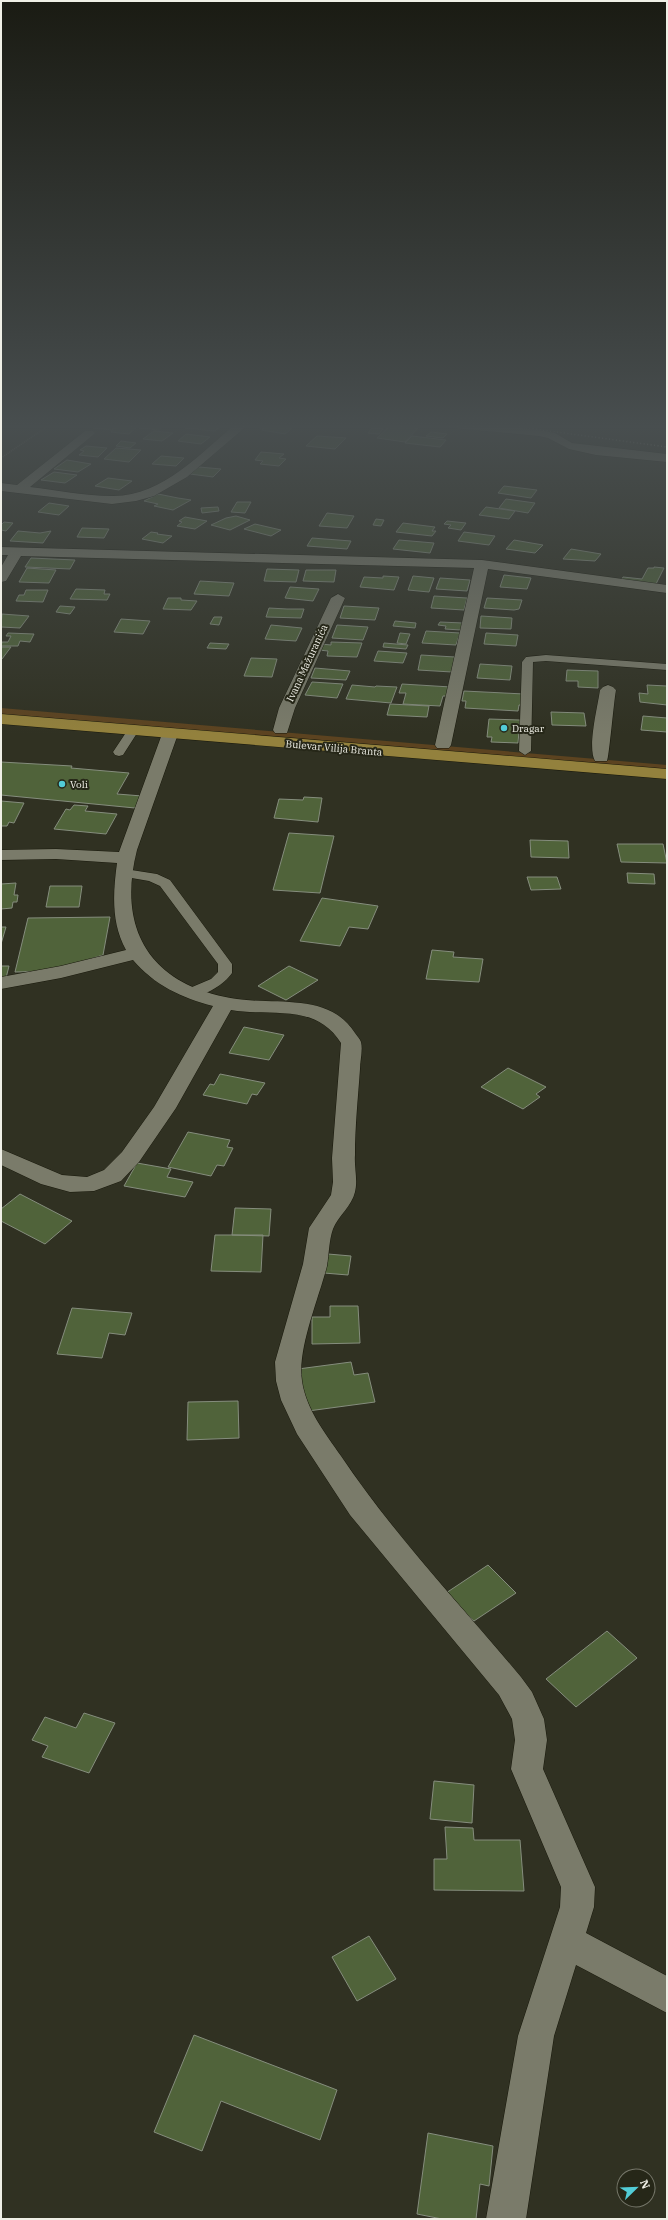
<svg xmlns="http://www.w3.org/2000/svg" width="668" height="2220" viewBox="0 0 668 2220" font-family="'IBM Plex Serif',serif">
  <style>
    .green { fill: #5c4320 }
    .building { fill: #50633a; stroke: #858d7d }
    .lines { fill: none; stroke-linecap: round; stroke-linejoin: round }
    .service-casing { stroke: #18180b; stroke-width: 1 }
    .minor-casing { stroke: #18180b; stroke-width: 1 }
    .primary-casing { stroke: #18180b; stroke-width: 1 }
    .path { stroke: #707063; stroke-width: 1.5; stroke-dasharray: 1 1; stroke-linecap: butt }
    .service { fill: #7a7b6a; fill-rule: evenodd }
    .minor { fill: #7a7b6a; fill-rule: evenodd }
    .primary { fill: #93813d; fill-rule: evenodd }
    .rail { stroke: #afb0a5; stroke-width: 1.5; stroke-dasharray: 1 2.5; stroke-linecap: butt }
    .poi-dot { fill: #52ccd6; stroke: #262718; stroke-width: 1.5 }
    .labels { text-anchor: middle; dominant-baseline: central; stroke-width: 4; stroke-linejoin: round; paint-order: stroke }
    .far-street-label { font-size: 10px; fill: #efefe6; stroke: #262718 }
    .far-poi-label { font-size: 10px; fill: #efefe6; stroke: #262718; text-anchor: start }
  </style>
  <rect width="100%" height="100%" fill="#303122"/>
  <!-- green -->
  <path class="green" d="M1,708l666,57v6l-666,-56z"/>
  <!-- building -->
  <path class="building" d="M98,424h23l-9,6 -19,-2z
    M144,424h22l-7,6 -20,-2z
    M189,424h34l-8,7 -30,-3z
    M263,424h31l-4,6 -5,4 -23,-4 2,-2h-4z
    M119,425l18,2 -8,7 -18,-2z
    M391,425l27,3 -13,14 -28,-4z
    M372,428l11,1 -4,5 -11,-1z
    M154,431l19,2 -11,8 -19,-2z
    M431,432l16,2 -4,4 -17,-2z
    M186,434l24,3 -9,7 -23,-3z
    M317,436l15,1 14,1 -11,11 -29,-3z
    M412,436l34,4 -6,7 -35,-4z
    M121,441l15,2 -6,5 -14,-2z
    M86,446l21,2 -9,9 -19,-2 5,-4 -4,-1z
    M116,448l25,2 -12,12 -25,-3z
    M261,452l23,2 -5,4 7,1 -7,7 -19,-2 3,-3 -8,-1z
    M161,456l23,2 -8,8 -24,-2z
    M67,460l24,4 -13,8 -24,-3z
    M199,467l22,2 -8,8 -23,-3z
    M54,472l23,3 -12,8 -24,-3z
    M108,478l24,3 -13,9 -24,-4z
    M504,486l33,4 -6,8 -33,-5z
    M158,494l20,4 13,2 -18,10 -19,-4 4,-2 -14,-3z
    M506,499l29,4 -7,10 -29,-5z
    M237,502h14l-6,11 -14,-1z
    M49,503l20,3 -10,9 -21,-3z
    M218,507l1,4 -17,2 -1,-5z
    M486,507l29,4 -6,8 -30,-4z
    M327,513l27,3 -7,12 -28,-2z
    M236,516l14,4 -20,10 -19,-5 15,-7z
    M185,517l22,4 -12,8 -18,-3 5,-4 -3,-1z
    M376,519l8,1 -3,6 -8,-1z
    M447,521l19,2 -5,7 -13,-2 3,-3 -7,-1z
    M4,522l9,1 -7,8 -5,-1v-5z
    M403,523l32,4 -3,4h4l-4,5 -36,-4z
    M255,524l26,6 -10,6 -27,-7z
    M82,528l27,1 -5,9 -27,-1z
    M18,531l22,2 11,-2 -8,12 -33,-2z
    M151,532l7,1 -1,1 15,2 -9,7 -21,-4z
    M464,532l31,4 -6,9 -31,-4z
    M312,538l39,3 -4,8 -40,-3z
    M399,540l35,3 -4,10 -37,-4z
    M514,540l29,5 -8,8 -29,-4z
    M571,549l30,5 -6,7 -32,-2z
    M31,558l44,2 -5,9 -45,-2z
    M654,567l10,1 -9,18 -34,-5 2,-4 19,2 6,-11h6z
    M27,568l29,2 -7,13 -30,-1z
    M267,569l32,1 -3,12 -32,-1z
    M306,570h30l-2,12 -31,-1z
    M504,575l27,3 -4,11 -27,-2z
    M383,576l16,1 -5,13 -34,-3 4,-10 19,1z
    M413,576l21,2 -5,14 -21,-2z
    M440,578l30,2 -3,11 -31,-2z
    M200,581l34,2 -5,13 -35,-2z
    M290,587l29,2 -6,12 -28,-3z
    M76,589l29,1 -1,4h6l-3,6 -37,-1z
    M26,590h22l-5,12 -27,-1 3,-6h5z
    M434,596l33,2 -3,12 -33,-2z
    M168,598h13v2l16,1 -6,9 -28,-1z
    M487,598l35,2 -3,9 -5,1 -30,-2z
    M60,606l15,1 -5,7 -14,-2z
    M344,606l35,2 -4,12 -35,-2z
    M269,608l18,1h17l-3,9 -35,-1z
    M2,614l27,2 -9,12 -19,-1z
    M481,616l31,2 -1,11 -31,-1z
    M214,617h8l-3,8 -9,-1z
    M121,619l29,2 -7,13 -29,-2z
    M395,621l21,2 -1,5 -22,-2z
    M440,622l23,1 -2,7 -16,-1 1,-3 -8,-1z
    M271,625l31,3 -6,13 -31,-2z
    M337,625l31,2 -5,13 -31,-2z
    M426,631l34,2 -4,12 -34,-2z
    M8,633l26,1 -4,8 -10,-1 -2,5h-17l1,-4h6l3,-6h-5z
    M400,633l10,1 -4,10 -9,-1z
    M486,633l32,2 -2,11 -32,-2z
    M331,642l31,1 -5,14 -30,-1 1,-5 -9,-1 2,-6 10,1z
    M210,643l19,1 -3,5 -19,-1z
    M384,643l24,2 -2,4 -23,-2z
    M1,647h10l-9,12h-1z
    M378,651l29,2 -4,10 -29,-2z
    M421,655l34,2 -3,15 -34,-2z
    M251,658l26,1 -5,18 -28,-1z
    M480,664l32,2 -2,14 -33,-2z
    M315,668l35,3 -4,9 -35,-2z
    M567,670l31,1v17l-20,-1v-6h-12z
    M312,682l31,2 -6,14 -32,-3z
    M402,684l49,3 -2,9h-6l-3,10 -37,-2 3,-11h-7z
    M352,685l23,2 1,-1 21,1 -6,16 -45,-4z
    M647,685l20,1v19l-27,-3 -1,-9 9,1z
    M464,691l60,3 -1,11h-4l-1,6 -53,-3 1,-7h-4z
    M390,704l39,2 -2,11 -40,-2z
    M551,712l33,1 2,13 -34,-1z
    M643,716l24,2v14l-26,-2z
    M489,719l31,1 -2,23 -27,-1 1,-5h-5z
    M1,762l71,4 -1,2 58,5 -12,21 25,2 -7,12 -134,-13z
    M304,797l18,1 -4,24 -44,-4 5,-19 24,1z
    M1,801l23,2 -10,20 -5,-1 -2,4h-6z
    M74,805l14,1 -3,5 32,3 -11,20 -52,-5 12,-20 4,1z
    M289,833l45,3 -14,57 -47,-3z
    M530,840l38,1 1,17 -38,-1z
    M617,844h46l4,19 -46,-1z
    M627,873l27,1 1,10 -27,-1z
    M527,877h30l4,12 -30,1z
    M16,883l-2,12h4l-1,7h-4l-1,6 -11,1v-25z
    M50,886h32l-3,21h-33z
    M322,898l56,8 -10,23 -19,-2 -9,19 -40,-5z
    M110,917l-7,38 -50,16 -38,1 13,-54z
    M1,927h5l-5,17z
    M432,950l22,2 -1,5 30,2 -4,23 -53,-3z
    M1,966h8l-3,12h-5z
    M289,966l29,14 -32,20 -28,-14z
    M244,1027l40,8 -15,25 -40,-7z
    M508,1068l38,19 -10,7 4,3 -17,12 -42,-22z
    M220,1074l45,9 -8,12 -5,-1 -5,10 -44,-9 7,-11 4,1z
    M188,1132l42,8 -3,7 6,1 -9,18 -7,-1 -6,11 -43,-9z
    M137,1163l34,6 -4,8 26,5 -8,15 -61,-11z
    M20,1194l52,27 -27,23 -44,-23v-12z
    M235,1208l36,1 -2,27 -37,-1z
    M215,1235h48l-2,37 -50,-1z
    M328,1254l23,2 -3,19 -24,-2z
    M330,1306h28l2,37 -48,1v-27h18z
    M72,1308l60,5 -7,22 -16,-2 -7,25 -45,-4z
    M351,1362l3,13 14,-2 7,29 -67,9 -10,-42z
    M238,1401l1,37 -52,2 1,-38z
    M488,1565l28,28 -42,28 -28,-28z
    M607,1631l30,27 -61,49 -30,-28z
    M84,1713l31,10 -26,50 -47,-16 6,-11 -16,-6 13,-23 31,11z
    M434,1781l40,4 -2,38 -42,-4z
    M445,1827l28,1 1,12h46l4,51 -90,-1v-31h13z
    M369,1936l27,43 -39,22 -25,-44z
    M194,2035l143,55 -17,50 -99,-39 -19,50 -48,-19z
    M428,2133l65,13 -4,40 -9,-2 -4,35h-34l-25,-5z"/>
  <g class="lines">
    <!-- service casing -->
    <g class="service-casing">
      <path id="service" d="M546,655l121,9v6l-121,-9 -13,1 -2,89 -6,4 -6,-4 3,-89 4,-5z
        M133,726l6,4 -16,25 -4,1 -4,-1 -2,-3 16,-24z
        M125,869l32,5 13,6 62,84v9c-8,12 -32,27 -47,23l-2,-3 2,-3 26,-11 7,-7v-8l-58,-78 -11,-5 -29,-5 -2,-3 2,-3z"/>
    </g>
    <!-- minor casing -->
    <g class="minor-casing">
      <path id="minor" d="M236,424h13l-62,53 -33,19 -18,5 -24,3 -111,-13v-8l16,2 68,-54h8l2,2 -2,2 -63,52c27,3 55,9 82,9 50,1 88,-43 124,-72z
        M437,424h43l59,6 16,3 17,10 95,11v8l-71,-7 -27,-6 -21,-11 -9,-2 -96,-9z
        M1,547l481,13 185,25v8l-179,-24 -37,176 -2,3h-12l-2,-3 39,-177 -453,-12 -15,25 -5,1v-15l7,-12h-7z
        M338,594l7,4 -50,110 -8,25h-12l-2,-3 6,-22 52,-110z
        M608,685l5,2 3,3c-2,10 -7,68 -9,71h-12c-8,-13 3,-56 5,-71l3,-3z
        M170,729l6,2 2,3 -41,116c-21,82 16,137 100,149 41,6 93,-6 118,34 2,3 5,6 6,9 2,8 -1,19 -1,27 -2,29 -5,57 -5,86 -1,12 3,25 0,37 -3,14 -17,24 -22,37 -4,11 -4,25 -6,37 -8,32 -30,83 -25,115 4,28 23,52 39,75 53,79 119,148 180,221l11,15 12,27 3,21 -4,29 52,118 -1,20 -8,26 81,43v37l-91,-48 -22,71 -28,183h-40l32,-183 42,-129 1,-20 -50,-118 4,-29 -3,-21 -13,-24 -149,-180 -53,-81 -16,-34 -5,-19 -1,-19 28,-98 6,-36 22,-33 2,-13 -1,-24 9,-115c-26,-41 -69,-26 -110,-33l-55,98 -37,54 -18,19 -27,10 -24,1 -29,-8 -40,-19v-16l61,26 25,2 17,-7 18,-18 32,-45 59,-101c-31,-8 -59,-21 -80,-46l-72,18 -60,11v-12l60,-11 65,-16c-15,-27 -13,-57 -9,-87l-61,-4 -55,1v-10l55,-1 63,3 43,-118 2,-3z"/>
    </g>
    <!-- primary casing -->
    <g class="primary-casing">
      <path id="primary" d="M1,714l666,55v10l-666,-55z"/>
    </g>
    <!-- path -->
    <path class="path" d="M1,458l50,-34"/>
    <!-- service -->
    <use href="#service" class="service"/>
    <!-- minor -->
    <use href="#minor" class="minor"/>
    <!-- primary -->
    <use href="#primary" class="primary"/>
    <!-- rail -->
    <path class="rail" d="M498,424l169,23"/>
  </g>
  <!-- sky -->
  <linearGradient id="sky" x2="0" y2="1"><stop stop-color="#1a1b13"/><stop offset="0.58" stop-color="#484e4f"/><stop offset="1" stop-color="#484e4f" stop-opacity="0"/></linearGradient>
  <rect width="668" height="735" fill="url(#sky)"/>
  <!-- markers -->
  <g class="poi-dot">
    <circle cx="504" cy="728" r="4"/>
    <circle cx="62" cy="784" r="4"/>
  </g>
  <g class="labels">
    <!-- far-street labels -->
    <g class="far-street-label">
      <text transform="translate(307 663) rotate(-65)">Ivana Mažuranića</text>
      <text transform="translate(334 748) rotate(5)">Bulevar Vilija Branta</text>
    </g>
    <!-- far-poi labels -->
    <g class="far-poi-label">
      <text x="512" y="728">Dragar</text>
      <text x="70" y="784">Voli</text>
    </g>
  </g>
  <!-- border -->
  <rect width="668" height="2220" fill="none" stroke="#efefe6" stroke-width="4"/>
  <!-- north arrow -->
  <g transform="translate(636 2188) rotate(67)"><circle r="19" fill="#262718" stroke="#76776a"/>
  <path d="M0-3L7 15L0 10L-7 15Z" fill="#52ccd6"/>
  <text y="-6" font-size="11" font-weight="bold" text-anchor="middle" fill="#efefe6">N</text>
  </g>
</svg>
